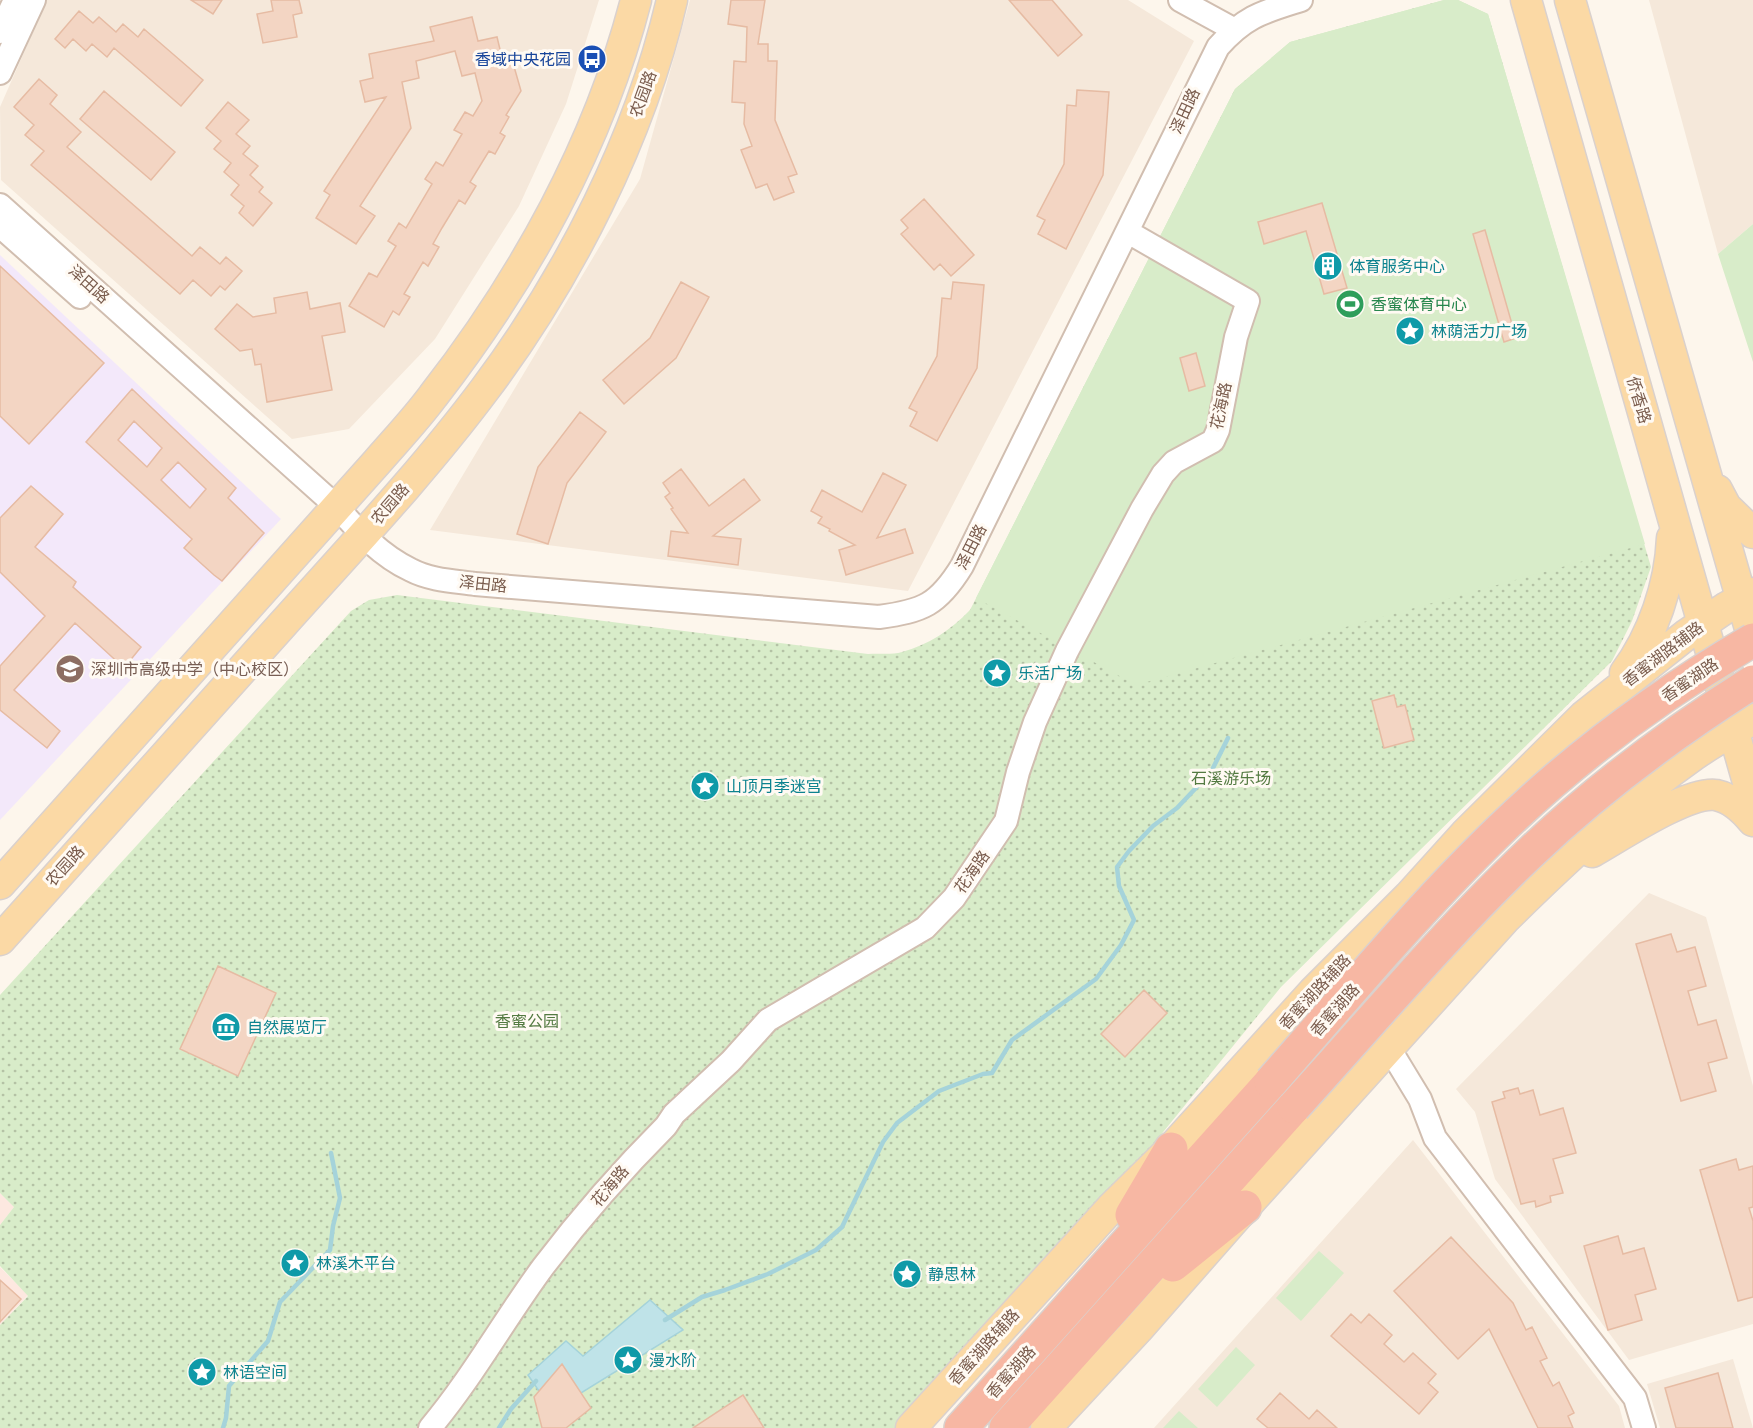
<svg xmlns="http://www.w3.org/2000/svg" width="1753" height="1428" viewBox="0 0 1753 1428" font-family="Karla,'Noto Sans SC',sans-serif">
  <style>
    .residential { fill: #f5e8da }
    .commercial { fill: #fde8e0 }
    .education { fill: #f3e8fa }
    .park { fill: url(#park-dots) }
    .garden { fill: #d8ecc9 }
    .water { fill: #bfe3e8; stroke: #a5d3da; stroke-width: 1.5 }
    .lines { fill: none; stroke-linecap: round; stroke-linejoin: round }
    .stream { stroke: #a5d3da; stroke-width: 4.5 }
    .building { fill: #f3d5c3; stroke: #e6bba3; stroke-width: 1.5; fill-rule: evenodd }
    .minor-casing { stroke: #d1beb0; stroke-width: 26 }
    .major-casing { stroke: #dad1cd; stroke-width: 33 }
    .highway-casing { stroke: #dad1cd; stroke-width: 36 }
    .minor { stroke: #fff; stroke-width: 22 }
    .major { stroke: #fbd9a5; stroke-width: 30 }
    .highway { stroke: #f7b7a3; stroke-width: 33 }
    .highway-bridge-casing { stroke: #dad1cd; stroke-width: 36; stroke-linecap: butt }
    .highway-bridge { stroke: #f7b7a3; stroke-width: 33 }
    .labels { text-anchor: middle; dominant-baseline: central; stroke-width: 6; stroke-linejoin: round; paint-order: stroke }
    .transit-label { font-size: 16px; fill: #164399; stroke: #fffaf3; text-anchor: end }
    .street-label { font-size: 16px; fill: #7a5c4d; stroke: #fffaf3 }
    .culture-label { font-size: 16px; fill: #0d838f; stroke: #fffaf3; text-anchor: start }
    .leisure-label { font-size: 16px; fill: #27864d; stroke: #fffaf3; text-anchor: start }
    .education-label { font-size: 16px; fill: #785e54; stroke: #fffaf3; text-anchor: start }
    .park-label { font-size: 16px; fill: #537a41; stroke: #fffaf3 }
  </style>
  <defs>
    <pattern id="park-dots" width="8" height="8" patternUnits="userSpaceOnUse" patternTransform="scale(1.5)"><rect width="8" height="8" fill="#d8ecc9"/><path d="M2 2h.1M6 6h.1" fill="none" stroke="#b4c2a5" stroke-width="1.8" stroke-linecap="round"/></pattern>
  </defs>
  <rect width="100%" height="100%" fill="#fdf6ec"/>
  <!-- residential -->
  <path class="residential" d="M47,0h552l-33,104 -47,102 -84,133 -86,90 -57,10 -291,-259 -1,-73z
    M690,0h438l66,41 -286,550 -478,-61 210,-351z
    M1649,0h104v224l-35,30z
    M1649,893l57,24 47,169v238l-124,36 -134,-181 -20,-67 -19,-23z
    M1413,1140l206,266 6,22h-471z
    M1733,1359l20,69h-93l-13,-44z"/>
  <!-- commercial -->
  <path class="commercial" d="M0,1193l14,14 -14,18z
    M0,1267l28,28 -28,30z"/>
  <!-- education -->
  <path class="education" d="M0,255l281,264 -281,301z"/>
  <!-- park -->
  <path class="park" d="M1444,0h14l30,14 163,553 -19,54 -20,40 -331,326 -143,176 -238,265h-900v-103l28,-29 -28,-30v-41l14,-18 -14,-14v-198l351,-384 18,-11 28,-5 471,59c11,-1 24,1 34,-2 26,-7 49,-22 68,-42l265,-521 55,-47z"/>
  <!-- garden -->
  <path class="garden" d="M1444,0h14l30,14 157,530 -509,141 -160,-87 259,-509 55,-47z
    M1753,224v138l-35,-108z
    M1319,1251l25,22 -43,48 -25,-23z
    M1236,1347l19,18 -38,42 -19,-18z
    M1179,1411l19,17h-35z"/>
  <!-- water -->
  <path class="water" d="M650,1300l33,30 -102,63 -42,-2 -11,-16 38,-34 17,15z"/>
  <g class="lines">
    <!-- stream -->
    <path class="stream" d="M665,1320l37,-23 23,-7 43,-16 48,-24 26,-23 41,-85 14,-19 42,-32 44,-17 9,-1 20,-33 84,-61 25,-34 13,-25 -15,-34 -2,-19 12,-16 24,-25 24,-18 34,-36 17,-34
      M223,1428l3,-10 3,-32 39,-45 12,-39 50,-52 3,-24 7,-28 -9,-45
      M499,1428l12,-19 25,-28"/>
  </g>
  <!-- building -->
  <path class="building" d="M191,0h31l-9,14z
    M271,0h28l3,13 -9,2 4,22 -34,6 -6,-29 16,-3z
    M731,0h34l-7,44h10v17h9l-2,59 22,54 -9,3 6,15 -20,8 -7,-16 -11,4 -15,-38 11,-4 -8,-22 1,-21 -13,-1 2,-41 12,1 1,-35 -19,-3z
    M1009,0h43l30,35 -24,21z
    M79,11l14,12 6,-6 17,15 7,-8 15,13 6,-8 59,51 -22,26 -67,-58 -7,9 -15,-13 -6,7 -13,-12 -8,9 -10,-9z
    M472,17l6,24 19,-4 7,29 9,-3 8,28 -15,24 3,2 -9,16 5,3 -10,18 -6,-3 -19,31 6,4 -11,18 -6,-4 -17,28 -9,16 6,3 -11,19 -5,-4 -19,32 6,3 -11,18 -6,-4 -9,16 -35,-21 20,-33 8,4 19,-31 -8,-5 11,-18 7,5 26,-44 -7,-5 11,-17 7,4 19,-32 -8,-4 11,-18 8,4 9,-15 -7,-28 -13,3 -7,-25 -39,10 3,17 -17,4 9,46 -51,78 15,10 -19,28 -40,-26 14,-23 -6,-4 62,-94 -21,5 -5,-21 13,-3 -4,-24 65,-13 -4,-14z
    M39,79l18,16 -7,9 31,28 -14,15 125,109 8,-9 20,17 6,-7 16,14 -17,19 -5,-4 -9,10 -18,-16 -13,14 -149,-129 13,-14 -19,-16 9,-10 -20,-18z
    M1077,90l32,2 -6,83 -37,74 -28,-15 7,-14 -8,-4 27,-52 3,-59 9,1z
    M104,91l71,61 -24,28 -71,-61z
    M228,102l21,18 -13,14 14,12 -7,8 15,12 -8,9 13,12 -4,5 13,11 -19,23 -14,-13 5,-7 -13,-11 8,-10 -15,-13 7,-9 -17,-14 7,-8 -15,-13z
    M924,199l50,56 -23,21 -11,-12 -6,6 -33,-36 7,-6 -7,-8z
    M1322,203l25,85 -23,6 -18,-63 -42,13 -6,-22z
    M1485,230l31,108 -12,4 -31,-108z
    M0,266l104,97 -75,81 -29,-28z
    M681,282l28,15 -33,61 -52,46 -21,-24 47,-42z
    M953,282l31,3 -7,83 -40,73 -27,-15 7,-14 -8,-4 28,-52 5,-58 9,1z
    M307,292l3,17 30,-6 5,29 -23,4 10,54 -65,12 -6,-38 -6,1 -3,-16 -12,2 -25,-22 22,-25 16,13 23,-4 -2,-15z
    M1196,353l9,33 -16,5 -9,-33z
    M132,389l104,99 -8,10 36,35 -42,48 -8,-6 -30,-27 8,-9 -106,-97zM134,421l28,27 -15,19 -29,-27zM178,462l28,27 -16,19 -29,-28z
    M580,412l26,20 -39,51 -19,61 -31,-10 21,-67z
    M681,469l28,37 35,-27 16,21 -47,36 28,3 -3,26 -70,-9 3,-25 17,2 -17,-24 2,-1 -8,-11 5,-4 -7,-10z
    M883,473l23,12 -29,53 28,-9 8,24 -67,22 -7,-25 16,-5 -26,-14 1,-2 -12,-6 4,-6 -11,-6 11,-21 40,22z
    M31,486l32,28 -28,33 41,35 -3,5 68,60 -17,21 -49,-45 -61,67 46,41 -13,17 -47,-38v-44l45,-50 -45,-44v-54z
    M1394,695l3,12 8,-2 9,35 -30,8 -12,-47z
    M1671,934l6,18 18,-5 11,39 -18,5 10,34 18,-5 11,38 -19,5 8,28 -35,10 -45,-157z
    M218,966l58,27 -38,83 -58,-27z
    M1144,990l23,23 -42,44 -24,-23z
    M1518,1088l2,6 13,-4 7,25 23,-7 13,45 -23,6 10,34 -13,3 1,6 -15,5 -1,-6 -14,3 -29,-102 13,-4 -2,-6z
    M1736,1159l3,11 14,-4v41l-4,1 4,13v76l-15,4 -38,-131z
    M1618,1236l5,18 21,-6 12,41 -21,6 7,25 -34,10 -24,-84z
    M1451,1237l62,66 13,27 6,-3 15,31 -7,3 13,25 6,-4 15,31 -6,3 5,12h-35l-49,-99 -31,30 -64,-68z
    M0,1280l21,19 -21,23z
    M1351,1314l10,9 8,-9 23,21 -8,9 20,18 9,-9 23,21 -8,9 10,9 -19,22 -88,-78z
    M562,1364l29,44 -25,20h-24l-8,-31z
    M1718,1373l15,55h-57l-11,-40z
    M1280,1393l29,26 8,-9 20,18h-69l-11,-9z
    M743,1395l21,33h-71z"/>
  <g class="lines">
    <!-- minor casing -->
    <g class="minor-casing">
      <path id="minor" d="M1180,0l53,29
        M0,32l15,-32
        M0,73l34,-73
        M0,205l337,302c21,24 44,49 74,63 19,10 43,11 64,14l404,33c44,-6 59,-12 83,-51l256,-519c27,-31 45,-35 83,-47
        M0,226l80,71
        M1389,1048l31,51 15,39 200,260 9,30
        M430,1428c42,-50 74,-108 113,-161 38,-50 79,-97 123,-141l8,-12 57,-53 37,-41 157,-92 29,-30 52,-77 12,-49 17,-50 32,-71 75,-142 21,-35 11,-12 39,-21 5,-11 18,-93 12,-36 -120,-69"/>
    </g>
    <!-- major casing -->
    <g class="major-casing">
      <path id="major" d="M1526,0l227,800
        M1570,0l183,639
        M1717,490l9,17 27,26
        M1625,673c28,-38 45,-88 47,-135
        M1592,852c27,-15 95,-61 124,-57 15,3 28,15 37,26
        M0,884l377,-422c19,-22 39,-43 56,-66 91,-117 166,-252 203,-396
        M0,940c94,-105 188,-210 282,-315 69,-77 141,-153 203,-236 84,-112 155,-251 187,-389
        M911,1428l200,-220 60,-59 142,-157 96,-96 56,-62 119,-118 102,-81 41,-28 26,-14
        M1046,1428l92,-99 107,-122 261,-289c59,-58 120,-115 188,-163 19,-13 39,-24 59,-36"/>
    </g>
    <!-- highway casing -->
    <g class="highway-casing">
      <path id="highway" d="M1132,1215l39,-66
        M1173,1265l72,-58
        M961,1428l310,-346
        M1006,1428l288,-321"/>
    </g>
    <!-- minor -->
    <use href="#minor" class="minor"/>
    <!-- major -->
    <use href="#major" class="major"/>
    <!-- highway -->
    <use href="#highway" class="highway"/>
    <!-- highway-bridge casing -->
    <g class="highway-bridge-casing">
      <path id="highway-bridge" d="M1271,1082c74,-84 148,-174 229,-252 75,-73 162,-137 253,-190
        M1294,1107c77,-85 152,-174 235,-253 68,-65 145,-122 224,-172"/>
    </g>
    <!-- highway-bridge -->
    <use href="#highway-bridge" class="highway-bridge"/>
  </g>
  <!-- icons -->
  <defs>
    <g id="bus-disc" transform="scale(1.5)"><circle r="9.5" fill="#1a4fb4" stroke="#fffaf3"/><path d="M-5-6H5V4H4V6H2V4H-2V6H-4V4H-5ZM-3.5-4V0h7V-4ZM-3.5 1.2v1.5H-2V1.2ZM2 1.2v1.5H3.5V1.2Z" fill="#fff"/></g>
    <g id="building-disc" transform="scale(1.5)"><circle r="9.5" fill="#0f9aa8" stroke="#fffaf3"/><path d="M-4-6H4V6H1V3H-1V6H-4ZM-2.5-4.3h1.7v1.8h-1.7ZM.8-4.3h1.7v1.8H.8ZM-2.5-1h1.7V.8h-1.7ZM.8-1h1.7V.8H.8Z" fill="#fff"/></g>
    <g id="stadium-disc" transform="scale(1.5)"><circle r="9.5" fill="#2e9e5b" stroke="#fffaf3"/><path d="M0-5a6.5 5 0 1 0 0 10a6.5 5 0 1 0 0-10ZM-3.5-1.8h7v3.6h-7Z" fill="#fff"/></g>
    <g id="sight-disc" transform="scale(1.5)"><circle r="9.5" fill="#0f9aa8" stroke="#fffaf3"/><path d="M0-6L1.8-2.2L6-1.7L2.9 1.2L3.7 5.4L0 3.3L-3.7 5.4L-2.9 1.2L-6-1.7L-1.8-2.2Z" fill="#fff"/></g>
    <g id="school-disc" transform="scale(1.5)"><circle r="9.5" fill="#8d6e63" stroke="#fffaf3"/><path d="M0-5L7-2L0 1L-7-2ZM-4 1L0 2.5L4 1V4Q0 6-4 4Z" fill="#fff"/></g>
    <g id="museum-disc" transform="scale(1.5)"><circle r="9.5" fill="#0f9aa8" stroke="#fffaf3"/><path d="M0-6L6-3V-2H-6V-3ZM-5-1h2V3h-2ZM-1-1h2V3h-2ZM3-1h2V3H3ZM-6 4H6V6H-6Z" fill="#fff"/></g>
  </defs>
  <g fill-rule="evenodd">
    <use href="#bus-disc" x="592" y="59"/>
    <use href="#building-disc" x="1328" y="266"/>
    <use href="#stadium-disc" x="1350" y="304"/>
    <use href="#sight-disc" x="1410" y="331"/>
    <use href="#school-disc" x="70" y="669"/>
    <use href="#sight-disc" x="997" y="673"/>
    <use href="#sight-disc" x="705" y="786"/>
    <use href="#museum-disc" x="226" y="1027"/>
    <use href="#sight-disc" x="295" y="1263"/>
    <use href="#sight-disc" x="907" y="1274"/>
    <use href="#sight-disc" x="628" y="1360"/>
    <use href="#sight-disc" x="202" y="1372"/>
  </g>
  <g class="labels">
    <!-- transit labels -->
    <g class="transit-label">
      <text x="571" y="59">香域中央花园</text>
    </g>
    <!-- street labels -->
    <g class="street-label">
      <text transform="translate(643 94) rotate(-70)">农园路</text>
      <text transform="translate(1185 111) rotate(-65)">泽田路</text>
      <text transform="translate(89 284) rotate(42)">泽田路</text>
      <text transform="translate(1639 400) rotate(74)">侨香路</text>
      <text transform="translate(1221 406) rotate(-78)">花海路</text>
      <text transform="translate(390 504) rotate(-49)">农园路</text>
      <text transform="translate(971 547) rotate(-63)">泽田路</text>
      <text transform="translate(483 584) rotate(6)">泽田路</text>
      <text transform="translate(1663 654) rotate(-37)">香蜜湖路辅路</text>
      <text transform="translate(1690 680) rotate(-34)">香蜜湖路</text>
      <text transform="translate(65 866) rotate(-48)">农园路</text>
      <text transform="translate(972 872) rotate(-55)">花海路</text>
      <text transform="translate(1315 992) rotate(-47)">香蜜湖路辅路</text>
      <text transform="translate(1335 1010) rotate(-48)">香蜜湖路</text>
      <text transform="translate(610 1186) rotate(-50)">花海路</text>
      <text transform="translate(984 1347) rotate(-48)">香蜜湖路辅路</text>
      <text transform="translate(1011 1372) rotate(-48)">香蜜湖路</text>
    </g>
    <!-- culture labels -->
    <g class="culture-label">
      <text x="1349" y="266">体育服务中心</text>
      <text x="1431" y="331">林荫活力广场</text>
      <text x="1018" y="673">乐活广场</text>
      <text x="726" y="786">山顶月季迷宫</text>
      <text x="247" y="1027">自然展览厅</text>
      <text x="316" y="1263">林溪木平台</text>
      <text x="928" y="1274">静思林</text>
      <text x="649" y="1360">漫水阶</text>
      <text x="223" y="1372">林语空间</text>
    </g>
    <!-- leisure labels -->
    <g class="leisure-label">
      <text x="1371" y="304">香蜜体育中心</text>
    </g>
    <!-- education labels -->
    <g class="education-label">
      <text x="91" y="669">深圳市高级中学（中心校区）</text>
    </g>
    <!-- park labels -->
    <g class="park-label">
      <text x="1231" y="778">石溪游乐场</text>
      <text x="527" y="1021">香蜜公园</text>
    </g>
  </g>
</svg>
